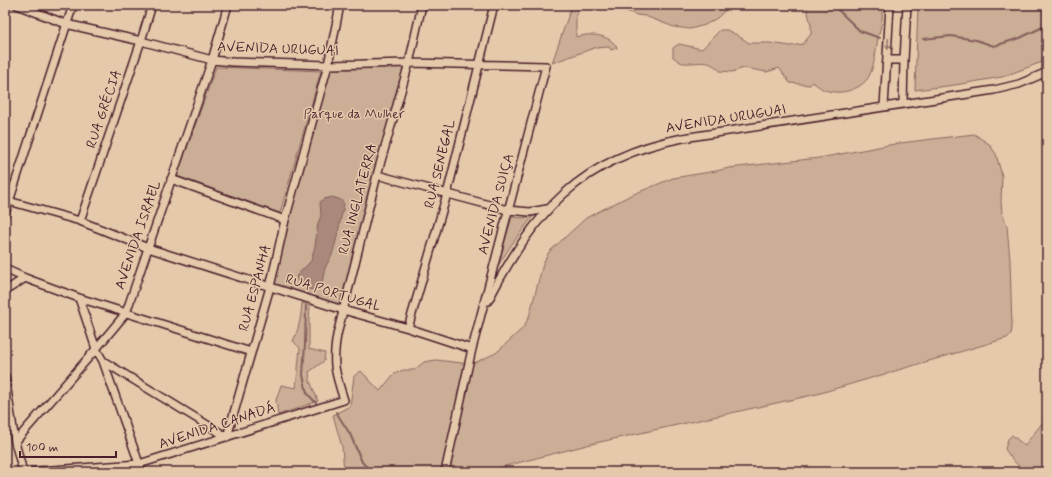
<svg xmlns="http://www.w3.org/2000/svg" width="1052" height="477" viewBox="0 0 1052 477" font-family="Mynerve,sans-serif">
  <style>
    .green { fill: #cbae96; stroke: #8a6660 }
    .water { fill: #aa897b; stroke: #845f5b }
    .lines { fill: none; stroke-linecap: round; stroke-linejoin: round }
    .stream { stroke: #845f5b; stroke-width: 2 }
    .minor-casing { stroke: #4a1f2b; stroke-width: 10 }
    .minor { stroke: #e4caab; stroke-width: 7 }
    .oneway { fill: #97746b }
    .labels { text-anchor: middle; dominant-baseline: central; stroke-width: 3; stroke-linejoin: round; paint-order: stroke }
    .street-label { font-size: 14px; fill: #4a1f2b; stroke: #e4caab }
    .park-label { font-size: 14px; fill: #5d343b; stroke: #e4caab }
  </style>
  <rect width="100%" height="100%" fill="#e4caab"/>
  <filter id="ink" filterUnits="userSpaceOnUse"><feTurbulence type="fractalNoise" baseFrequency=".025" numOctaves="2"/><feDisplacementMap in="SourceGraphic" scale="8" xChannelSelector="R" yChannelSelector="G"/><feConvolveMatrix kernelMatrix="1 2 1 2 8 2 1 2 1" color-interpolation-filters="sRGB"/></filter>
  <g filter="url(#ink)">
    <!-- green -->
    <path class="green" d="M572,5h9l-5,10v22c5,-1 11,-3 16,-2 10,0 21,4 25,13l-6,2 -2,-3 -15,1 -42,15z
      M611,5h120l-14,13 -12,7 -15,4 -16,-2 -29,-11 -8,-1z
      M806,5h73c7,8 1,23 -1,33 -2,11 -3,25 -8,36 -6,15 -29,22 -45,16 -4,-1 -9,-6 -13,-8l-2,3 -20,-2 -11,-15 -12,4 -23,-4 -12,4 -12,-1c-12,-13 -20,-7 -36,-8 -4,0 -8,-4 -11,-6v-9l6,-4 23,5 18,-19h7l10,5 12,8h21l21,3 12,-2 8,-10v-9z
      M918,5h129v54l-5,3 -40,15 -47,8 -40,5z
      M405,65l-64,242 -69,-23 57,-218z
      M216,67l105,4 -41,142 -103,-37z
      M974,134l15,10 7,10 6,22 -1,25 1,12 5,13 3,34 2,69 -1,5 -4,4 -190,56 -226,50 -109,28h-138l-2,-25 -9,-32 17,-9 4,-30 7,-5 19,20 14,-17 9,-4h11l10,-8 12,-2 26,3h12l22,-10 27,-25 6,-11 14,-53 6,-12 37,-34 43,-22 44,-18 43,-7 13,-3 90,-10 81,-15z
      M533,216l-21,28 -15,23 15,-50 11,1z
      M302,303l8,3 -1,14v29l16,4 -1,8 -15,11 1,9 8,20 -40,14 -2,-15 5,-15 15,3 4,-40 -7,-7c6,-12 8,-24 9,-38z
      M1047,417v55h-20l-1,-2c-10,-4 -15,-12 -21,-21l3,-10 4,-4 13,11 3,-5z"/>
    <!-- water -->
    <path class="water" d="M333,197l8,3 3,4 -8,37 -4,14 -7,13 -4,19c-10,6 -20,1 -25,-9l1,-3 14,-14 4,-15 3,-23 3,-7 -1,-14 4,-3z"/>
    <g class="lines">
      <!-- stream -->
      <path class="stream" d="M833,5l27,26 20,7
        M923,39l28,-3 25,4 18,6 26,-8 27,-13
        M306,306l-1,38 -2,31 4,18 9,10
        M336,412l14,22 12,28 9,10"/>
      <!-- minor casing -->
      <g class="minor-casing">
        <path id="minor" d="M17,5l49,19 75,17 71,19 21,2 95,3 81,-2 137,3 -74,283 -27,123
          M887,60h17
          M903,104l1,-44 3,-55
          M884,107l6,-102
          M377,175l131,35 22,2 17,-3
          M171,179l114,41
          M5,200l75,21 68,27 195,62 65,18 64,21
          M5,214l68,-209
          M80,221l61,-180 11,-36
          M5,269l20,9 54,20 172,54
          M5,291l20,-13
          M79,298l17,51 7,12 39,111
          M488,301c45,-88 93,-144 195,-163l311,-48 25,-6 28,-12
          M408,328l39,-134 47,-189
          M103,361l124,76
          M5,376l10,66 8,30
          M227,437l43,-150 15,-67 43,-155 12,-60
          M15,442l81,-93 30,-36 86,-253 16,-55
          M23,472l116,-8 205,-64c-9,-27 -12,-37 -7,-65l40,-160 32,-112 13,-58"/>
      </g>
      <!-- minor -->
      <use href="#minor" class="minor"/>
    </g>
    <!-- one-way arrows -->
    <defs><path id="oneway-solid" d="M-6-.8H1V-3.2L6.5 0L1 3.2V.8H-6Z"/></defs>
    <use class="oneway" href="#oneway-solid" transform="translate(888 44) rotate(93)"/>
  </g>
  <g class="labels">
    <!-- street labels -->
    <g class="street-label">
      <text transform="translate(278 49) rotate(2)">AVENIDA URUGUAI</text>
      <text transform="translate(104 109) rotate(-71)">RUA GRÉCIA</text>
      <text transform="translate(726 119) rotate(-9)">AVENIDA URUGUAI</text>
      <text transform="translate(440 164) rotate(-76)">RUA SENEGAL</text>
      <text transform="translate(358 199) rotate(-75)">RUA INGLATERRA</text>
      <text transform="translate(496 204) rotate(-75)">AVENIDA SUIÇA</text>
      <text transform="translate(138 235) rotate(-71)">AVENIDA ISRAEL</text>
      <text transform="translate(255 288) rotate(-75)">RUA ESPANHA</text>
      <text transform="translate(333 293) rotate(17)">RUA PORTUGAL</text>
      <text transform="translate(217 426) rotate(-18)">AVENIDA CANADÁ</text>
    </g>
    <!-- park labels -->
    <g class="park-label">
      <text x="354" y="114">Parque da Mulher</text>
    </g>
  </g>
  <!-- margin -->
  <rect width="1052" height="477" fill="none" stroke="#e4caab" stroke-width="20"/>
  <rect x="10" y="10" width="1032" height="457" fill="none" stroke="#4a1f2b" stroke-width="1.5" filter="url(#ink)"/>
  <!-- scale -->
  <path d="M20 451v6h96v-6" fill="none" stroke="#4a1f2b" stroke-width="2"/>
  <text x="26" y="451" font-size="12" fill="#4a1f2b" stroke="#e4caab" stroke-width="3" paint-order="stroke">100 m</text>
</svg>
